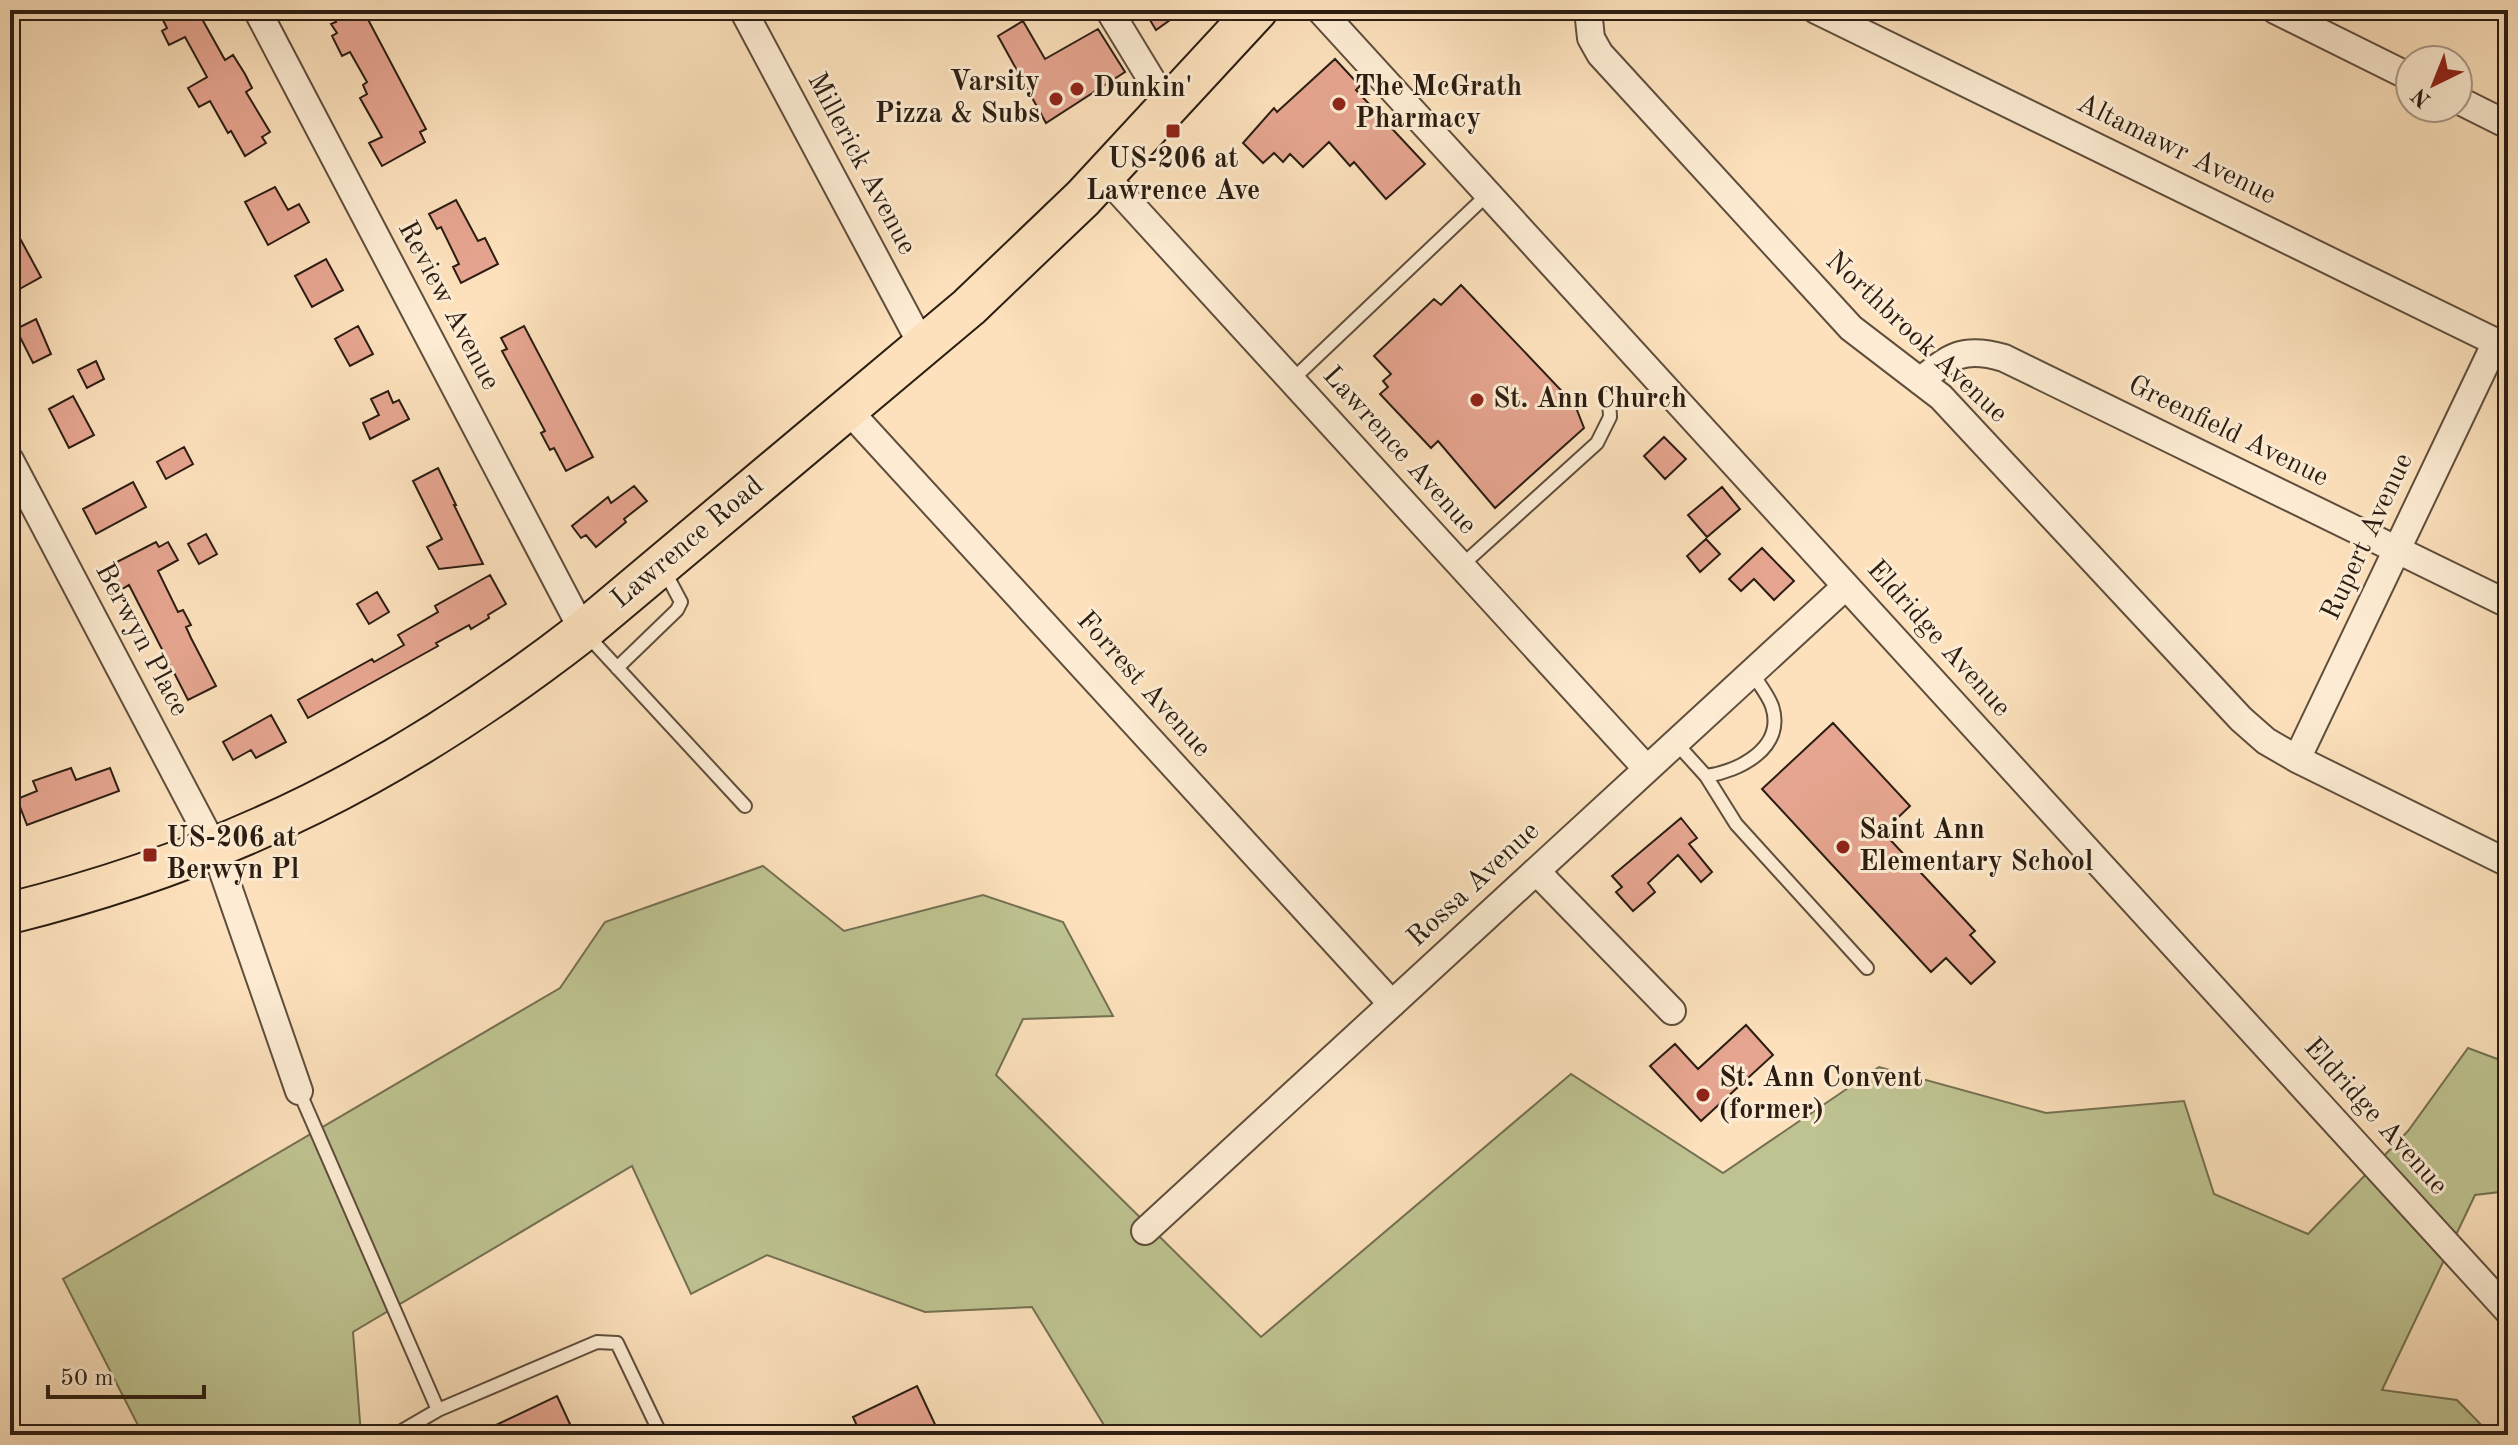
<svg xmlns="http://www.w3.org/2000/svg" width="2518" height="1445" viewBox="0 0 2518 1445" font-family="'Old Standard TT',serif">
  <style>
    .green { fill: #bec391; stroke: #747052; stroke-width: 2 }
    .building { fill: #e6a590; stroke: #2b1d12; stroke-width: 2 }
    .lines { fill: none; stroke-linecap: round; stroke-linejoin: round }
    .lane-casing { stroke: #5f4e3c; stroke-width: 16 }
    .street-casing { stroke: #5f4e3c; stroke-width: 30 }
    .primary-casing { stroke: #2b1d12; stroke-width: 44 }
    .lane { stroke: #fdecd3; stroke-width: 12 }
    .street { stroke: #fdecd3; stroke-width: 26 }
    .primary { stroke: #fce1bc; stroke-width: 40 }
    .poi-dot { fill: #8f2418; stroke: #fdecd3; stroke-width: 3 }
    .labels { text-anchor: middle; dominant-baseline: central; stroke-width: 6; stroke-linejoin: round; paint-order: stroke }
    .poi-label { font-size: 28px; font-weight: bold; fill: #2b1d12; stroke: #fdecd3; text-anchor: start }
    .street-label { font-size: 28px; fill: #2b1d12; stroke: #fdecd3 }
  </style>
  <rect width="100%" height="100%" fill="#fce1bc"/>
  <filter id="stains"><feTurbulence type="fractalNoise" baseFrequency=".0025" numOctaves="4"/><feColorMatrix values="0 0 0 0 .2 0 0 0 0 .09 0 0 0 0 .02 0 0 0 .5 -.17"/></filter>
  <radialGradient id="worn" r=".72"><stop offset=".6" stop-color="#630" stop-opacity="0"/><stop offset="1" stop-color="#630" stop-opacity=".3"/></radialGradient>
  <!-- green -->
  <path class="green" d="M763,866l81,65 139,-36 80,27 50,94 -90,3 -27,56 265,262 310,-263 152,99 156,-106 167,46 138,-12 30,93 94,40 100,-103 60,-83 40,15v128l-33,4 -93,195 75,10 34,35h-1381l-78,-128 -107,5 -158,-57 -76,39 -59,-128 -279,166 8,103h-218l-80,-156 497,-291 45,-66z"/>
  <!-- building -->
  <path class="building" d="M158,10h39l28,50 8,-5 12,19 7,14 -6,4 24,40 -8,5 4,6 -21,13 -14,-25 -3,2 -18,-32 -11,6 -11,-19 19,-11 -22,-40 -16,8 -7,-14 5,-3z
    M330,10h33l63,119 -6,3 5,10 -43,24 -13,-23 13,-6 -22,-39 7,-4 -4,-9 4,-3 -17,-30 -8,4 -10,-20 5,-3 -6,-9 5,-2z
    M1144,10h40l-28,20z
    M1023,21l22,38 53,-30 27,43 -79,51 -48,-87z
    M1335,59l25,27 -4,4 69,74 -39,35 -32,-37 -4,4 -21,-24 -26,25 -13,-13 -7,8 -9,-9 -11,10 -20,-20 31,-35 3,4z
    M275,187l13,23 11,-6 10,18 -41,23 -23,-43z
    M456,200l22,41 7,-3 13,26 -37,19 -8,-16 6,-3 -18,-37 -4,2 -8,-15z
    M10,220l31,57 -25,14 -6,-11z
    M326,259l17,31 -31,17 -17,-31z
    M1461,285l114,120 9,23 -89,80 -57,-67 -7,7 -51,-54 8,-7 -5,-6 8,-7 -17,-18 60,-57 7,6z
    M36,319l15,35 -18,9 -17,-34z
    M358,326l15,28 -23,12 -15,-27z
    M524,326l69,131 -27,14 -12,-23 -4,2 -9,-17 4,-2 -43,-80 5,-2 -6,-11z
    M96,361l8,18 -17,9 -9,-18z
    M388,391l5,12 6,-3 10,19 -39,20 -7,-16 16,-8 -8,-16z
    M73,396l21,39 -25,13 -20,-39z
    M1664,437l22,22 -21,20 -21,-23z
    M184,447l9,17 -27,15 -9,-17z
    M438,468l18,37h-2l29,59 -44,5 -12,-22 15,-8 -29,-58z
    M133,482l13,25 -50,27 -13,-25z
    M634,486l13,15 -23,18 2,3 -30,25 -10,-12 -5,3 -9,-12 36,-29 3,6z
    M1722,487l18,22 -33,28 -19,-22z
    M206,534l11,20 -18,10 -11,-20z
    M1706,539l14,15 -20,18 -13,-16z
    M156,542l3,5 9,-5 10,18 -20,11 20,41 5,-2 8,15 -5,2 5,11 25,48 -28,14 -59,-115 -10,6 -12,-24z
    M1762,548l32,33 -20,19 -20,-21 -13,12 -12,-12z
    M490,575l16,29 -18,11 1,3 -18,11 -2,-4 -33,18 2,3 -130,72 -10,-18 74,-41 2,3 30,-17 -6,-10 40,-23 -3,-6z
    M377,592l12,20 -20,12 -12,-20z
    M271,715l15,27 -30,16 -5,-8 -18,10 -10,-18z
    M1833,723l77,83 -27,26 92,99 -5,4 25,27 -24,22 -25,-26 -15,14 -169,-183z
    M71,768l5,12 34,-12 9,23 -92,34 -10,-26 20,-8 -4,-10z
    M1681,818l16,20 -8,6 23,28 -11,10 -23,-27 -30,28 7,9 -22,19 -17,-19 6,-5 -10,-11z
    M1746,1025l27,30 -72,66 -51,-55 25,-22 23,25z
    M917,1386l23,49h-79l-8,-18z
    M557,1396l18,39h-100z"/>
  <g class="lines">
    <!-- lane casing -->
    <g class="lane-casing">
      <path id="lane" d="M1292,380l196,-186
        M1461,566l136,-123 13,-26 -1,-20
        M586,634l159,172
        M617,668l60,-58 4,-8 -17,-32
        M1676,743l30,33 30,48 131,144
        M1706,776c33,-5 80,-28 66,-70 -4,-11 -13,-22 -20,-33
        M299,1091l139,319
        M395,1435l43,-25 159,-68 20,1 44,92"/>
    </g>
    <!-- street casing -->
    <g class="street-casing">
      <path id="street" d="M257,10l326,621
        M743,10l180,337
        M1109,10l59,97
        M1320,10l1188,1301
        M1588,10l3,28 9,16 251,274 90,69 300,322 25,22 31,18 211,104
        M1816,10l692,338
        M2275,10l135,67
        M2458,100l50,25
        M1104,175l543,594
        M1920,381c31,-25 43,-35 84,-23l504,246
        M848,410l544,594
        M10,460l205,389 84,242
        M2297,759l199,-417
        M1536,871l136,140
        M1145,1231l701,-645"/>
    </g>
    <!-- primary casing -->
    <g class="primary-casing">
      <path id="primary" d="M10,913c221,-55 393,-142 573,-282l386,-324 114,-109 174,-188"/>
    </g>
    <!-- lane -->
    <use href="#lane" class="lane"/>
    <!-- street -->
    <use href="#street" class="street"/>
    <!-- primary -->
    <use href="#primary" class="primary"/>
  </g>
  <!-- markers -->
  <g class="poi-dot">
    <circle cx="1077" cy="89" r="8"/>
    <circle cx="1056" cy="99" r="8"/>
    <circle cx="1339" cy="104" r="8"/>
    <rect x="1165" y="123" width="16" height="16" rx="4"/>
    <circle cx="1477" cy="400" r="8"/>
    <circle cx="1843" cy="847" r="8"/>
    <rect x="142" y="847" width="16" height="16" rx="4"/>
    <circle cx="1703" cy="1095" r="8"/>
  </g>
  <g class="labels">
    <!-- poi labels -->
    <g class="poi-label">
      <text x="1040" y="83" text-anchor="end">Varsity<tspan x="1040" dy="32">Pizza &amp; Subs</tspan></text>
      <text x="1355" y="88">The McGrath<tspan x="1355" dy="32">Pharmacy</tspan></text>
      <text x="1093" y="89">Dunkin'</text>
      <text x="1173" y="160" text-anchor="middle">US-206 at<tspan x="1173" dy="32">Lawrence Ave</tspan></text>
      <text x="1493" y="400">St. Ann Church</text>
      <text x="1859" y="831">Saint Ann<tspan x="1859" dy="32">Elementary School</tspan></text>
      <text x="166" y="839">US-206 at<tspan x="166" dy="32">Berwyn Pl</tspan></text>
      <text x="1719" y="1079">St. Ann Convent<tspan x="1719" dy="32">(former)</tspan></text>
    </g>
    <!-- street labels -->
    <g class="street-label">
      <text transform="translate(2176 150) rotate(26)">Altamawr Avenue</text>
      <text transform="translate(861 164) rotate(62)">Millerick Avenue</text>
      <text transform="translate(448 306) rotate(62)">Review Avenue</text>
      <text transform="translate(1916 338) rotate(43)">Northbrook Avenue</text>
      <text transform="translate(2228 432) rotate(26)">Greenfield Avenue</text>
      <text transform="translate(1399 451) rotate(48)">Lawrence Avenue</text>
      <text transform="translate(2368 537) rotate(-65)">Rupert Avenue</text>
      <text transform="translate(688 543) rotate(-40)">Lawrence Road</text>
      <text transform="translate(1938 639) rotate(48)">Eldridge Avenue</text>
      <text transform="translate(141 640) rotate(62)">Berwyn Place</text>
      <text transform="translate(1143 685) rotate(48)">Forrest Avenue</text>
      <text transform="translate(1474 885) rotate(-43)">Rossa Avenue</text>
      <text transform="translate(2375 1117) rotate(48)">Eldridge Avenue</text>
    </g>
  </g>
  <!-- margin -->
  <rect width="2518" height="1445" fill="none" stroke="#fce1bc" stroke-width="40"/>
  <rect x="12" y="12" width="2494" height="1421" fill="none" stroke="#2b1d12" stroke-width="4"/>
  <rect x="20" y="20" width="2478" height="1405" fill="none" stroke="#2b1d12" stroke-width="2"/>
  <!-- north arrow -->
  <g transform="translate(2434 84) rotate(223)"><circle r="38" fill="#fdecd3" stroke="#a99986" stroke-width="2"/>
  <path d="M0-6L14 30L0 20L-14 30Z" fill="#8f2418"/>
  <text y="-12" font-size="22" font-weight="bold" text-anchor="middle" fill="#2b1d12">N</text>
  </g>
  <!-- scale -->
  <path d="M48 1385v12h156v-12" fill="none" stroke="#2b1d12" stroke-width="4"/>
  <text x="60" y="1385" font-size="24" fill="#2b1d12" stroke="#fdecd3" stroke-width="6" paint-order="stroke">50 m</text>
  <rect width="100%" height="100%" filter="url(#stains)"/>
  <rect width="100%" height="100%" fill="url(#worn)"/>
</svg>
